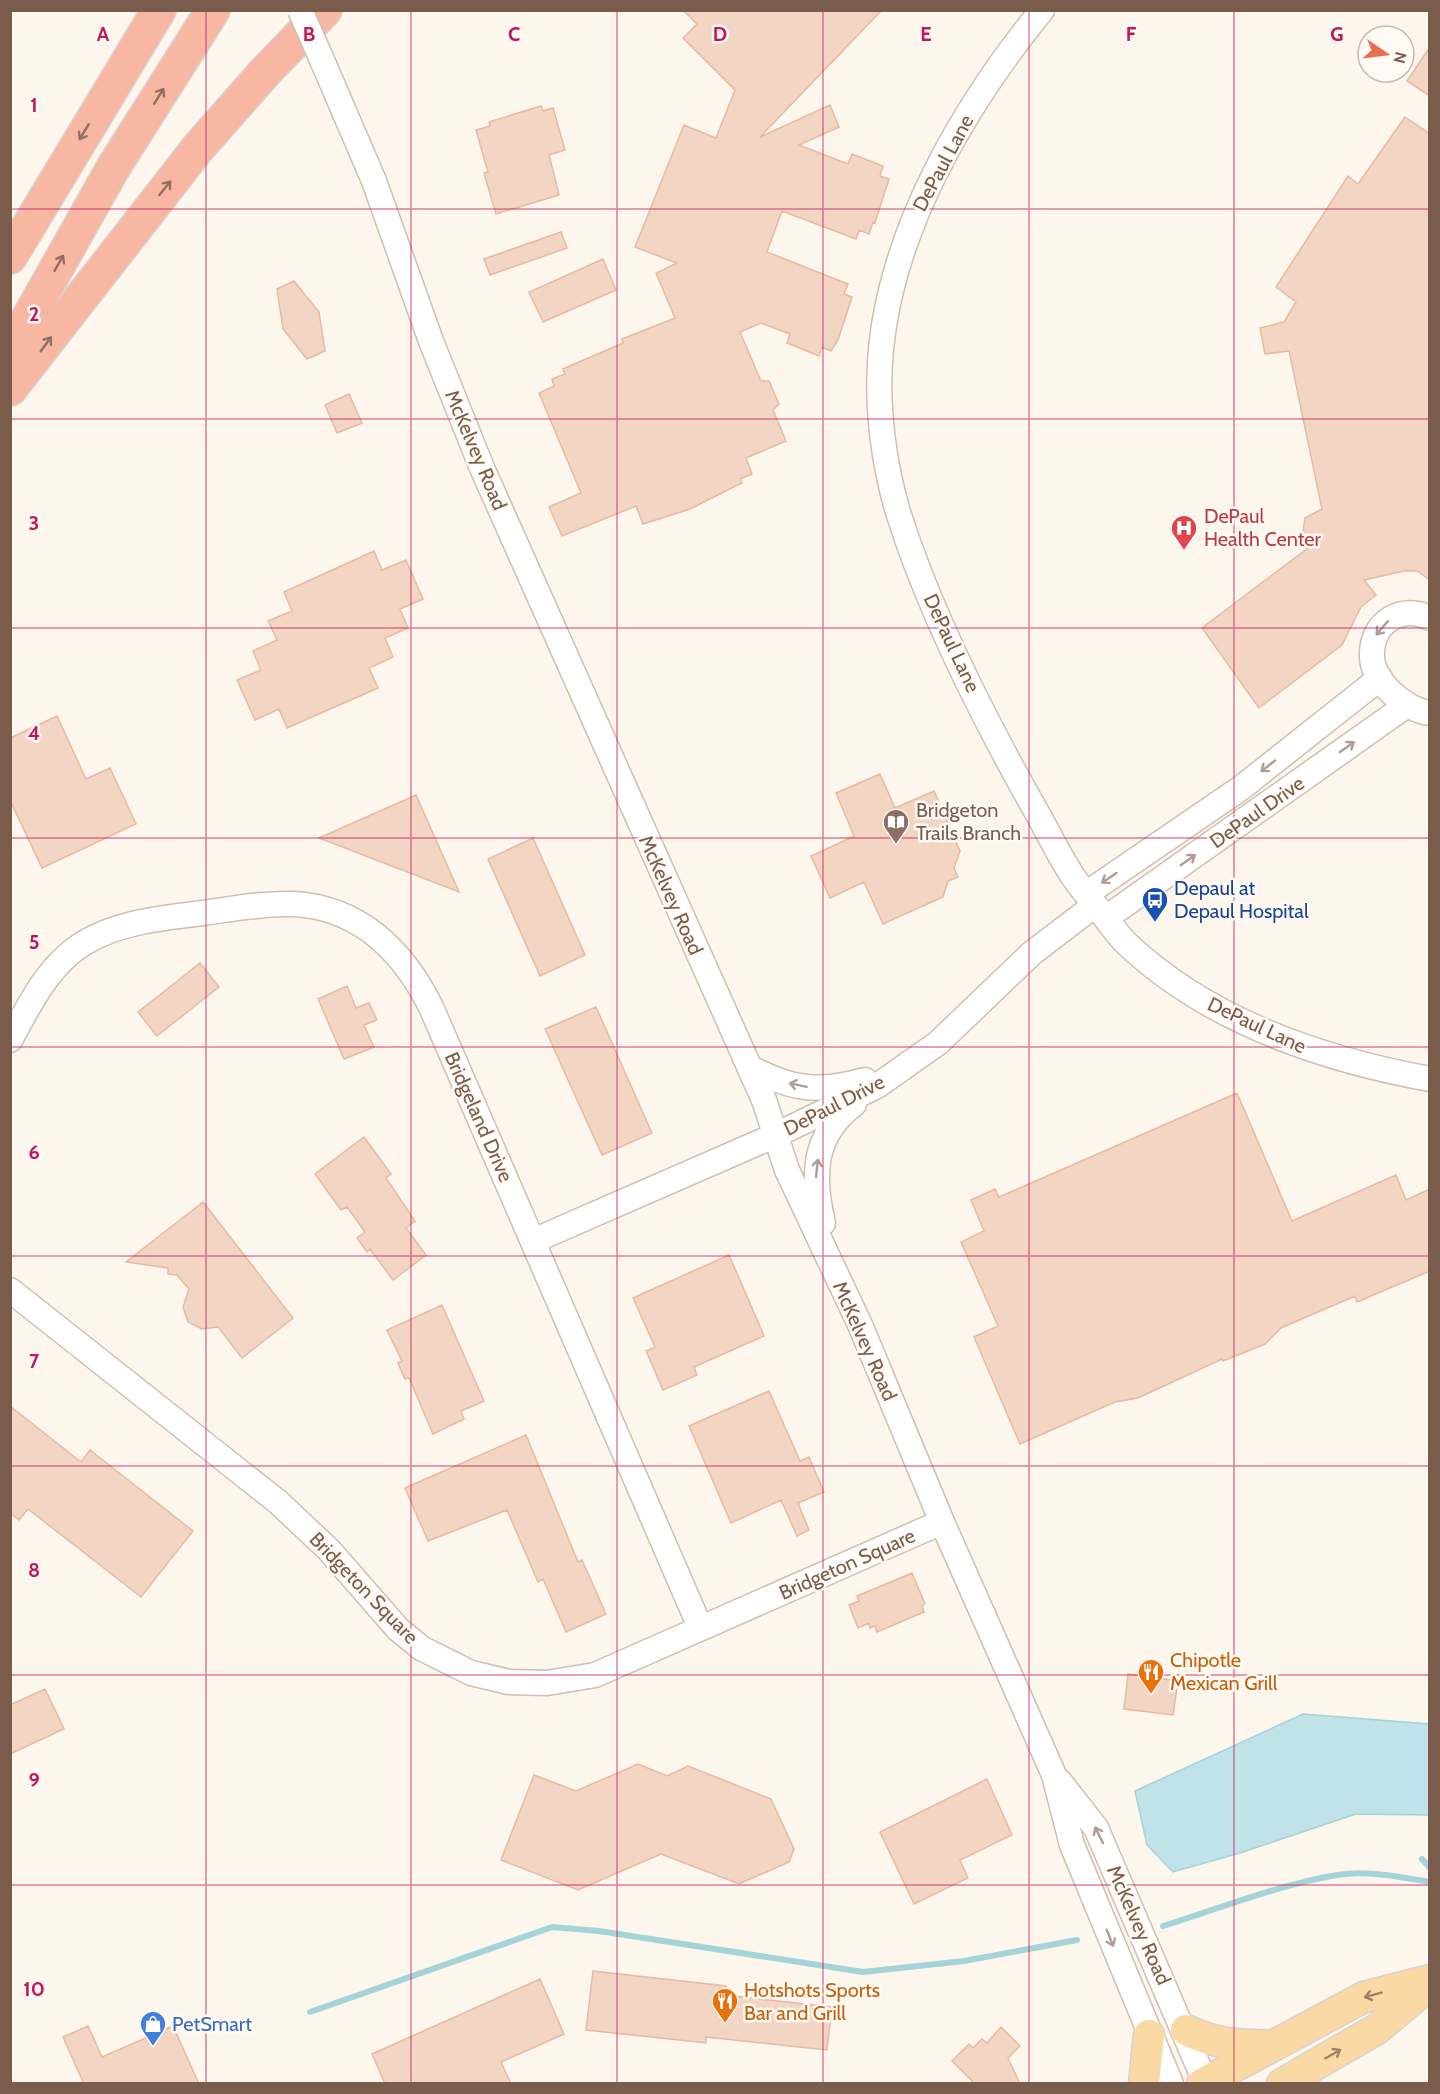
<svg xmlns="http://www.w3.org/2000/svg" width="1440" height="2094" viewBox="0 0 1440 2094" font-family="Cabin,sans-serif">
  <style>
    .water { fill: #bfe3e8; stroke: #a5d3da; stroke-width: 1.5 }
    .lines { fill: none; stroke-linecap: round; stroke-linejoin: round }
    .stream { stroke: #a5d3da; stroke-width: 6 }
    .building { fill: #f3d5c3; stroke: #e6bba3; stroke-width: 1.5 }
    .minor-casing { stroke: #d1beb0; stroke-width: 27 }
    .major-casing { stroke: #dad1cd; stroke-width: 33 }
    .highway-casing { stroke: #dad1cd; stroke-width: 36 }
    .minor { stroke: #fff; stroke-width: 24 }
    .major { stroke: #fbd9a5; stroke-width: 30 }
    .highway { stroke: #f7b7a3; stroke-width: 33 }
    .minor-bridge-casing { stroke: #d1beb0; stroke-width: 27; stroke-linecap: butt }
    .minor-bridge { stroke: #fff; stroke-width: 24 }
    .oneway { stroke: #936e5e }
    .oneway2 { stroke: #af9d94 }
    .oneway3 { stroke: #a18267 }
    .grid { fill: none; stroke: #c2185b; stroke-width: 1.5; stroke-opacity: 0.55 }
    .labels { text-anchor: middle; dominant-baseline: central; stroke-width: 5; stroke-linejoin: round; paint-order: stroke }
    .street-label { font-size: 20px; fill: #7a5c4d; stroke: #fffaf3 }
    .health-label { font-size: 20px; fill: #be3a42; stroke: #fffaf3; text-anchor: start }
    .education-label { font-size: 20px; fill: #785e54; stroke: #fffaf3; text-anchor: start }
    .transit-label { font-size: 20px; fill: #164399; stroke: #fffaf3; text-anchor: start }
    .food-label { font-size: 20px; fill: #c56008; stroke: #fffaf3; text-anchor: start }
    .shop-label { font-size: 20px; fill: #366cbe; stroke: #fffaf3; text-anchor: start }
    .grid-label { font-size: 20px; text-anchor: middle; font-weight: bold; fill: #c2185b; stroke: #fffaf3; stroke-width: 5; stroke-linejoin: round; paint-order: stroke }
  </style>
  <rect width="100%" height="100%" fill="#fdf6ec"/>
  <!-- water -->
  <path class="water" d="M1303,1714l126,10v91l-73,-1 -116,39 -67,19 -26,-27 -12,-54z"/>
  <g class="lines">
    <!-- stream -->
    <path class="stream" d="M1422,1859l8,9
      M1163,1926c57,-18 115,-41 174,-51 31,-5 63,2 93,7
      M310,2012l242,-85 47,4 264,41 101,-11 113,-21"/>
  </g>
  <!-- building -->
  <path class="building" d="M683,10h199l-122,127 70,-32 9,22 -40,18 49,19 4,-10 31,12 -3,10 9,3 -14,44 -2,-1 -4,12 -10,-4 -3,9 -74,-28 -15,41 81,32 -4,10 8,3 -14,43 -7,11 -9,-4 -3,9 -32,-13 3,-9 -29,-11 -21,9 21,49h8l10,23 -6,6 13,31 -40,17 6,16 -12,5 2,4 -52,26 -47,15 -7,-18 -74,30 -13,-29 32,-14 -42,-100 15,-7 -2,-7 13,-5 -2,-5 60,-26 -1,-4 53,-21 -19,-45 21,-10 -42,-16 49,-122 32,13 19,-48 -52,-52 14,-14z
    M1430,47v49l-23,-15z
    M541,106l2,5 10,-3 12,42 -16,5 10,40 -63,19 -12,-41 4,-1 -12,-42 14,-4 -1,-4z
    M1405,117l25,17v446l-13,-9h-13l-40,9 12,15 -15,12 -19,38 -83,63 -57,-80 106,-80 -9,-11 4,-6 2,-13 17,-9 -33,-158 -24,3 -5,-26 24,-6 12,-20 -20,-15 72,-111 10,8z
    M561,232l6,16 -77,27 -6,-16z
    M603,259l13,31 -73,32 -14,-30z
    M294,281l25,31 6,39 -18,8 -24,-30 -6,-40z
    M349,394l13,29 -25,10 -12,-28z
    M374,551l8,19 24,-10 17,39 -23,10 8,19 -23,10 8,19 -24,11 9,20 -91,40 -8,-19 -24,11 -18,-40 24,-10 -8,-19 24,-11 -9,-19 24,-10 -8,-19z
    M57,716l29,63 24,-11 26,56 -94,44 -32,-68v-62z
    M880,774l15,34 39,-17 26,60 -6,17 4,9 -10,4 -5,16 -60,27 -19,-42 -34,16 -19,-42 43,-20 -18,-43z
    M416,795l43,97 -140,-54z
    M533,838l52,117 -45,21 -52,-117z
    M200,963l19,24 -62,49 -19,-24z
    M347,986l9,22 13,-5 8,17 -13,5 10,22 -30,12 -26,-60z
    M596,1007l56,126 -50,22 -57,-126z
    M1237,1093l55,128 104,-46 10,25 24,-11v82l-73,31 -2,-6 -74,32 -16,16 -42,17 -1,-2 -84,39 -23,4 -95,42 -46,-107 24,-11 -37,-84 23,-11 -13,-31 24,-11 4,8z
    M364,1137l27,37 -5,4 29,43 -9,7 20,27 -33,25 -23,-31 -3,3 -10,-14 8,-6 -18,-25 -6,3 -26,-36z
    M203,1202l90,116 -51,40 -24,-31 -16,2 -14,-7 -5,-15 6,-18 -12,-14 -9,-1v-6l-42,-6z
    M729,1255l35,81 -70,31 3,8 -34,15 -17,-39 9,-4 -22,-49z
    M442,1305l42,96 -23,10 3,8 -31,15 -24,-56 -4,1 -7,-16 4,-2 -15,-31z
    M769,1391l31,70 9,-4 15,35 -26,11 11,27 -12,6 -16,-36 -50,23 -42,-97z
    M10,1406l71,56 9,-12 103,81 -52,66 -113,-88 -9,11 -9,-7z
    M526,1435l52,127 4,-2 24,54 -40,18 -23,-53 -5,3 -31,-72 -79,31 -23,-53z
    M912,1573l13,31 -3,2 2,6 -47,20 -2,-6 -5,2 -1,-5 -11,5 -9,-23 10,-4 -2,-5z
    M1128,1674l50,7 -5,34 -49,-6z
    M45,1689l19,40 -54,25v-49z
    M638,1764l29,12 21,-10 83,33 23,50 -5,13 -50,22 -78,-30 -83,36 -77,-30 33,-85 42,16z
    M987,1779l25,56 -52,25 8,18 -54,26 -34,-72z
    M593,1971l133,15 -1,9 107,12 -5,43 -121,-13v6l-120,-13z
    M540,1979l24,55 -63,28 10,22h-126l-13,-30z
    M88,2026l14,31 71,-31 26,58h-115l-21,-47z
    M1001,2027l19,19 -12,12 12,26h-45l-23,-23 17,-17 4,4 9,-9 5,4z"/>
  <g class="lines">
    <!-- minor casing -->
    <g class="minor-casing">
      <path id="minor" d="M1042,10c-79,97 -154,224 -162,352 -3,49 4,103 18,150 32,102 89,213 142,306 11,20 21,41 34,60 9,13 20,25 30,38 7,9 14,19 22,27 82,78 194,116 304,136
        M322,60l52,121 57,160 51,127 282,632 23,70 74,157 81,195 112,253 18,70 99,239
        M1430,618c-28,-14 -58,4 -58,36 -1,27 33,56 58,59
        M1086,894l155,-106 139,-110
        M1106,918l301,-213
        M10,1040c20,-36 38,-75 74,-97 35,-21 78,-25 118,-30 30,-4 61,-10 91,-9 66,3 110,47 138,103l269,620
        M749,1067c43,23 69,26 116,13
        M823,1223c-11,-47 -11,-87 31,-119
        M533,1241l243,-106 101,-49 61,-43 94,-90 63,-48
        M10,1290l268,212 51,48 69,79 23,19 50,25 38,9 38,1 48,-8 347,-153
        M1060,1782l36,46 110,256"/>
    </g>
    <!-- major casing -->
    <g class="major-casing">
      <path id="major" d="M1186,2030c28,14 55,16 87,15
        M1144,2084l5,-49
        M1202,2084l162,-87 66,-17
        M1282,2084l95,-55 53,-45"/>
    </g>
    <!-- highway casing -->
    <g class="highway-casing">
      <path id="highway" d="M10,257l149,-247
        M10,351l103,-183 100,-158
        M10,389l188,-241 67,-76 60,-62"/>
    </g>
    <!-- minor -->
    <use href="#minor" class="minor"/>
    <!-- major -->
    <use href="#major" class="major"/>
    <!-- highway -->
    <use href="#highway" class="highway"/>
    <!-- minor-bridge casing -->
    <g class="minor-bridge-casing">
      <path id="minor-bridge" d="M300,10l22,50"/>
    </g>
    <!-- minor-bridge -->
    <use href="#minor-bridge" class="minor-bridge"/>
  </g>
  <!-- one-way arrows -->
  <defs><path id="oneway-shaft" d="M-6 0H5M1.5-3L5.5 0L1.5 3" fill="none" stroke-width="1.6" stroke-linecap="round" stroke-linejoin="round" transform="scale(1.5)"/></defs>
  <g class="oneway">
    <use href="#oneway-shaft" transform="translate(159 96) rotate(-58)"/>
    <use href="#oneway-shaft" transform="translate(84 132) rotate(121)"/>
    <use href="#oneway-shaft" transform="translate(165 188) rotate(-51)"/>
    <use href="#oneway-shaft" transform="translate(59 263) rotate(-60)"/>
    <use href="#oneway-shaft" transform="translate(46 344) rotate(-54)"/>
  </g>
  <g class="oneway2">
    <use href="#oneway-shaft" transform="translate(1382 628) rotate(131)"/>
    <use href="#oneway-shaft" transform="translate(1347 747) rotate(-35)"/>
    <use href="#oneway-shaft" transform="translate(1268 766) rotate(142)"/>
    <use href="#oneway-shaft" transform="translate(1188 860) rotate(-35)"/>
    <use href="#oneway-shaft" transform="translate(1109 878) rotate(146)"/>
    <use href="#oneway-shaft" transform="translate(798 1085) rotate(-168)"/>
    <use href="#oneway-shaft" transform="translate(817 1168) rotate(-84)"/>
    <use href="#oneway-shaft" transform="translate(1099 1835) rotate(-116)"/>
    <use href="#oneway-shaft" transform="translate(1110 1938) rotate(68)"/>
  </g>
  <g class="oneway3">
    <use href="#oneway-shaft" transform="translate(1373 1995) rotate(165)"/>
    <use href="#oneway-shaft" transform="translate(1333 2054) rotate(-30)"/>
  </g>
  <!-- grid -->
  <path class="grid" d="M206,10v2074M411,10v2074M617,10v2074M823,10v2074M1029,10v2074M1234,10v2074M10,209h1420M10,419h1420M10,628h1420M10,838h1420M10,1047h1420M10,1256h1420M10,1466h1420M10,1675h1420M10,1885h1420"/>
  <!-- icons -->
  <defs>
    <g id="hospital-pin" transform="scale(1.35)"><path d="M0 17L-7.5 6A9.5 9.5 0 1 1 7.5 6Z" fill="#e0444e" stroke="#fffaf3"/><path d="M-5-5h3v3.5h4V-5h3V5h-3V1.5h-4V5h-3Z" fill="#fff"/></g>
    <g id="library-pin" transform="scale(1.35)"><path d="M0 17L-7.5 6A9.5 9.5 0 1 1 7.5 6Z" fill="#8d6e63" stroke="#fffaf3"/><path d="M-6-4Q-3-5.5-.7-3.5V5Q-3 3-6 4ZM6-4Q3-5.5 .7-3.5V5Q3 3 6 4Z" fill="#fff"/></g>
    <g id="bus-pin" transform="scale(1.35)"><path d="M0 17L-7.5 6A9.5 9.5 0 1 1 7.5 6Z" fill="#1a4fb4" stroke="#fffaf3"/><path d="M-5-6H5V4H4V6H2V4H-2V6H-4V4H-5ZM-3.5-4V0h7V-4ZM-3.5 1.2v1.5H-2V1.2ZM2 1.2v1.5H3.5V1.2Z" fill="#fff"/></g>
    <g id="restaurant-pin" transform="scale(1.35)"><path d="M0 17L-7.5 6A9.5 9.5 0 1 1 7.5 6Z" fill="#e8710a" stroke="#fffaf3"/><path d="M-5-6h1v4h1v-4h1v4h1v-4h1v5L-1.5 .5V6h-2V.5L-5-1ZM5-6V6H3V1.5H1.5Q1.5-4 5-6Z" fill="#fff"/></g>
    <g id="shop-pin" transform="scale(1.35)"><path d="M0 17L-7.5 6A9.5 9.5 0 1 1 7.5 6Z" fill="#3f7fe0" stroke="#fffaf3"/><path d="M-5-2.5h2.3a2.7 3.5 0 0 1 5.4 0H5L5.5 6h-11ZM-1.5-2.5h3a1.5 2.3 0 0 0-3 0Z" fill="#fff"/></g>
  </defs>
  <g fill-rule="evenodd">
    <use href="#hospital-pin" x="1184" y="528"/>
    <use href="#library-pin" x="896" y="822"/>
    <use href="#bus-pin" x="1155" y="900"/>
    <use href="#restaurant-pin" x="1151" y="1672"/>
    <use href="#restaurant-pin" x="725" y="2001"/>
    <use href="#shop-pin" x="153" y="2024"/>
  </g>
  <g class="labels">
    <!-- street labels -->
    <g class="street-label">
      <text transform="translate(943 163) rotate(-62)">DePaul Lane</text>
      <text transform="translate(476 450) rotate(67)">McKelvey Road</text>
      <text transform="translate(952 643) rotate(65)">DePaul Lane</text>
      <text transform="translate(1257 812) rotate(-35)">DePaul Drive</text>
      <text transform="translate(671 895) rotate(66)">McKelvey Road</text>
      <text transform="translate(1257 1025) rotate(25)">DePaul Lane</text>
      <text transform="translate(834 1105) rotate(-27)">DePaul Drive</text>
      <text transform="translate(479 1117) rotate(66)">Bridgeland Drive</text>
      <text transform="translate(865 1341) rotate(66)">McKelvey Road</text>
      <text transform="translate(847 1564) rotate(-24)">Bridgeton Square</text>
      <text transform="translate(364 1588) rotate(46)">Bridgeton Square</text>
      <text transform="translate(1139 1925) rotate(66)">McKelvey Road</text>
    </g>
    <!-- health labels -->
    <g class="health-label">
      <text x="1204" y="516">DePaul<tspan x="1204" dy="23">Health Center</tspan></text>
    </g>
    <!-- education labels -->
    <g class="education-label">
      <text x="916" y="810">Bridgeton<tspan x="916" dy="23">Trails Branch</tspan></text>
    </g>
    <!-- transit labels -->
    <g class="transit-label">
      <text x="1174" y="888">Depaul at<tspan x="1174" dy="23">Depaul Hospital</tspan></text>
    </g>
    <!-- food labels -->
    <g class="food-label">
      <text x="1170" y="1660">Chipotle<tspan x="1170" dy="23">Mexican Grill</tspan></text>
      <text x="744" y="1990">Hotshots Sports<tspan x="744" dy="23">Bar and Grill</tspan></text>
    </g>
    <!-- shop labels -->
    <g class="shop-label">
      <text x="172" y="2024">PetSmart</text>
    </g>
  </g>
  <g class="grid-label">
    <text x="103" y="41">A</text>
    <text x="309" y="41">B</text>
    <text x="514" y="41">C</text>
    <text x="720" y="41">D</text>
    <text x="926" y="41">E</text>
    <text x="1131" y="41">F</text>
    <text x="1337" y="41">G</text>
    <text x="34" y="112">1</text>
    <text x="34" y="321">2</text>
    <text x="34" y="530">3</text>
    <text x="34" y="740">4</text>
    <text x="34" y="949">5</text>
    <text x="34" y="1159">6</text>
    <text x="34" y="1368">7</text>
    <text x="34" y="1577">8</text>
    <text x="34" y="1787">9</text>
    <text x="34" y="1996">10</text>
  </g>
  <!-- border -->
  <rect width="1440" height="2094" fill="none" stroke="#7a5c4d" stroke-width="24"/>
  <!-- north arrow -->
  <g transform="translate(1386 54) rotate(104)"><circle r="28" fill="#fffaf3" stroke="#cabbb1" stroke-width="1.5"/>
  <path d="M0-4.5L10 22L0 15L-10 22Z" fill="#e76f51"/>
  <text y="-9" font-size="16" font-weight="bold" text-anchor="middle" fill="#7a5c4d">N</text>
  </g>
</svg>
